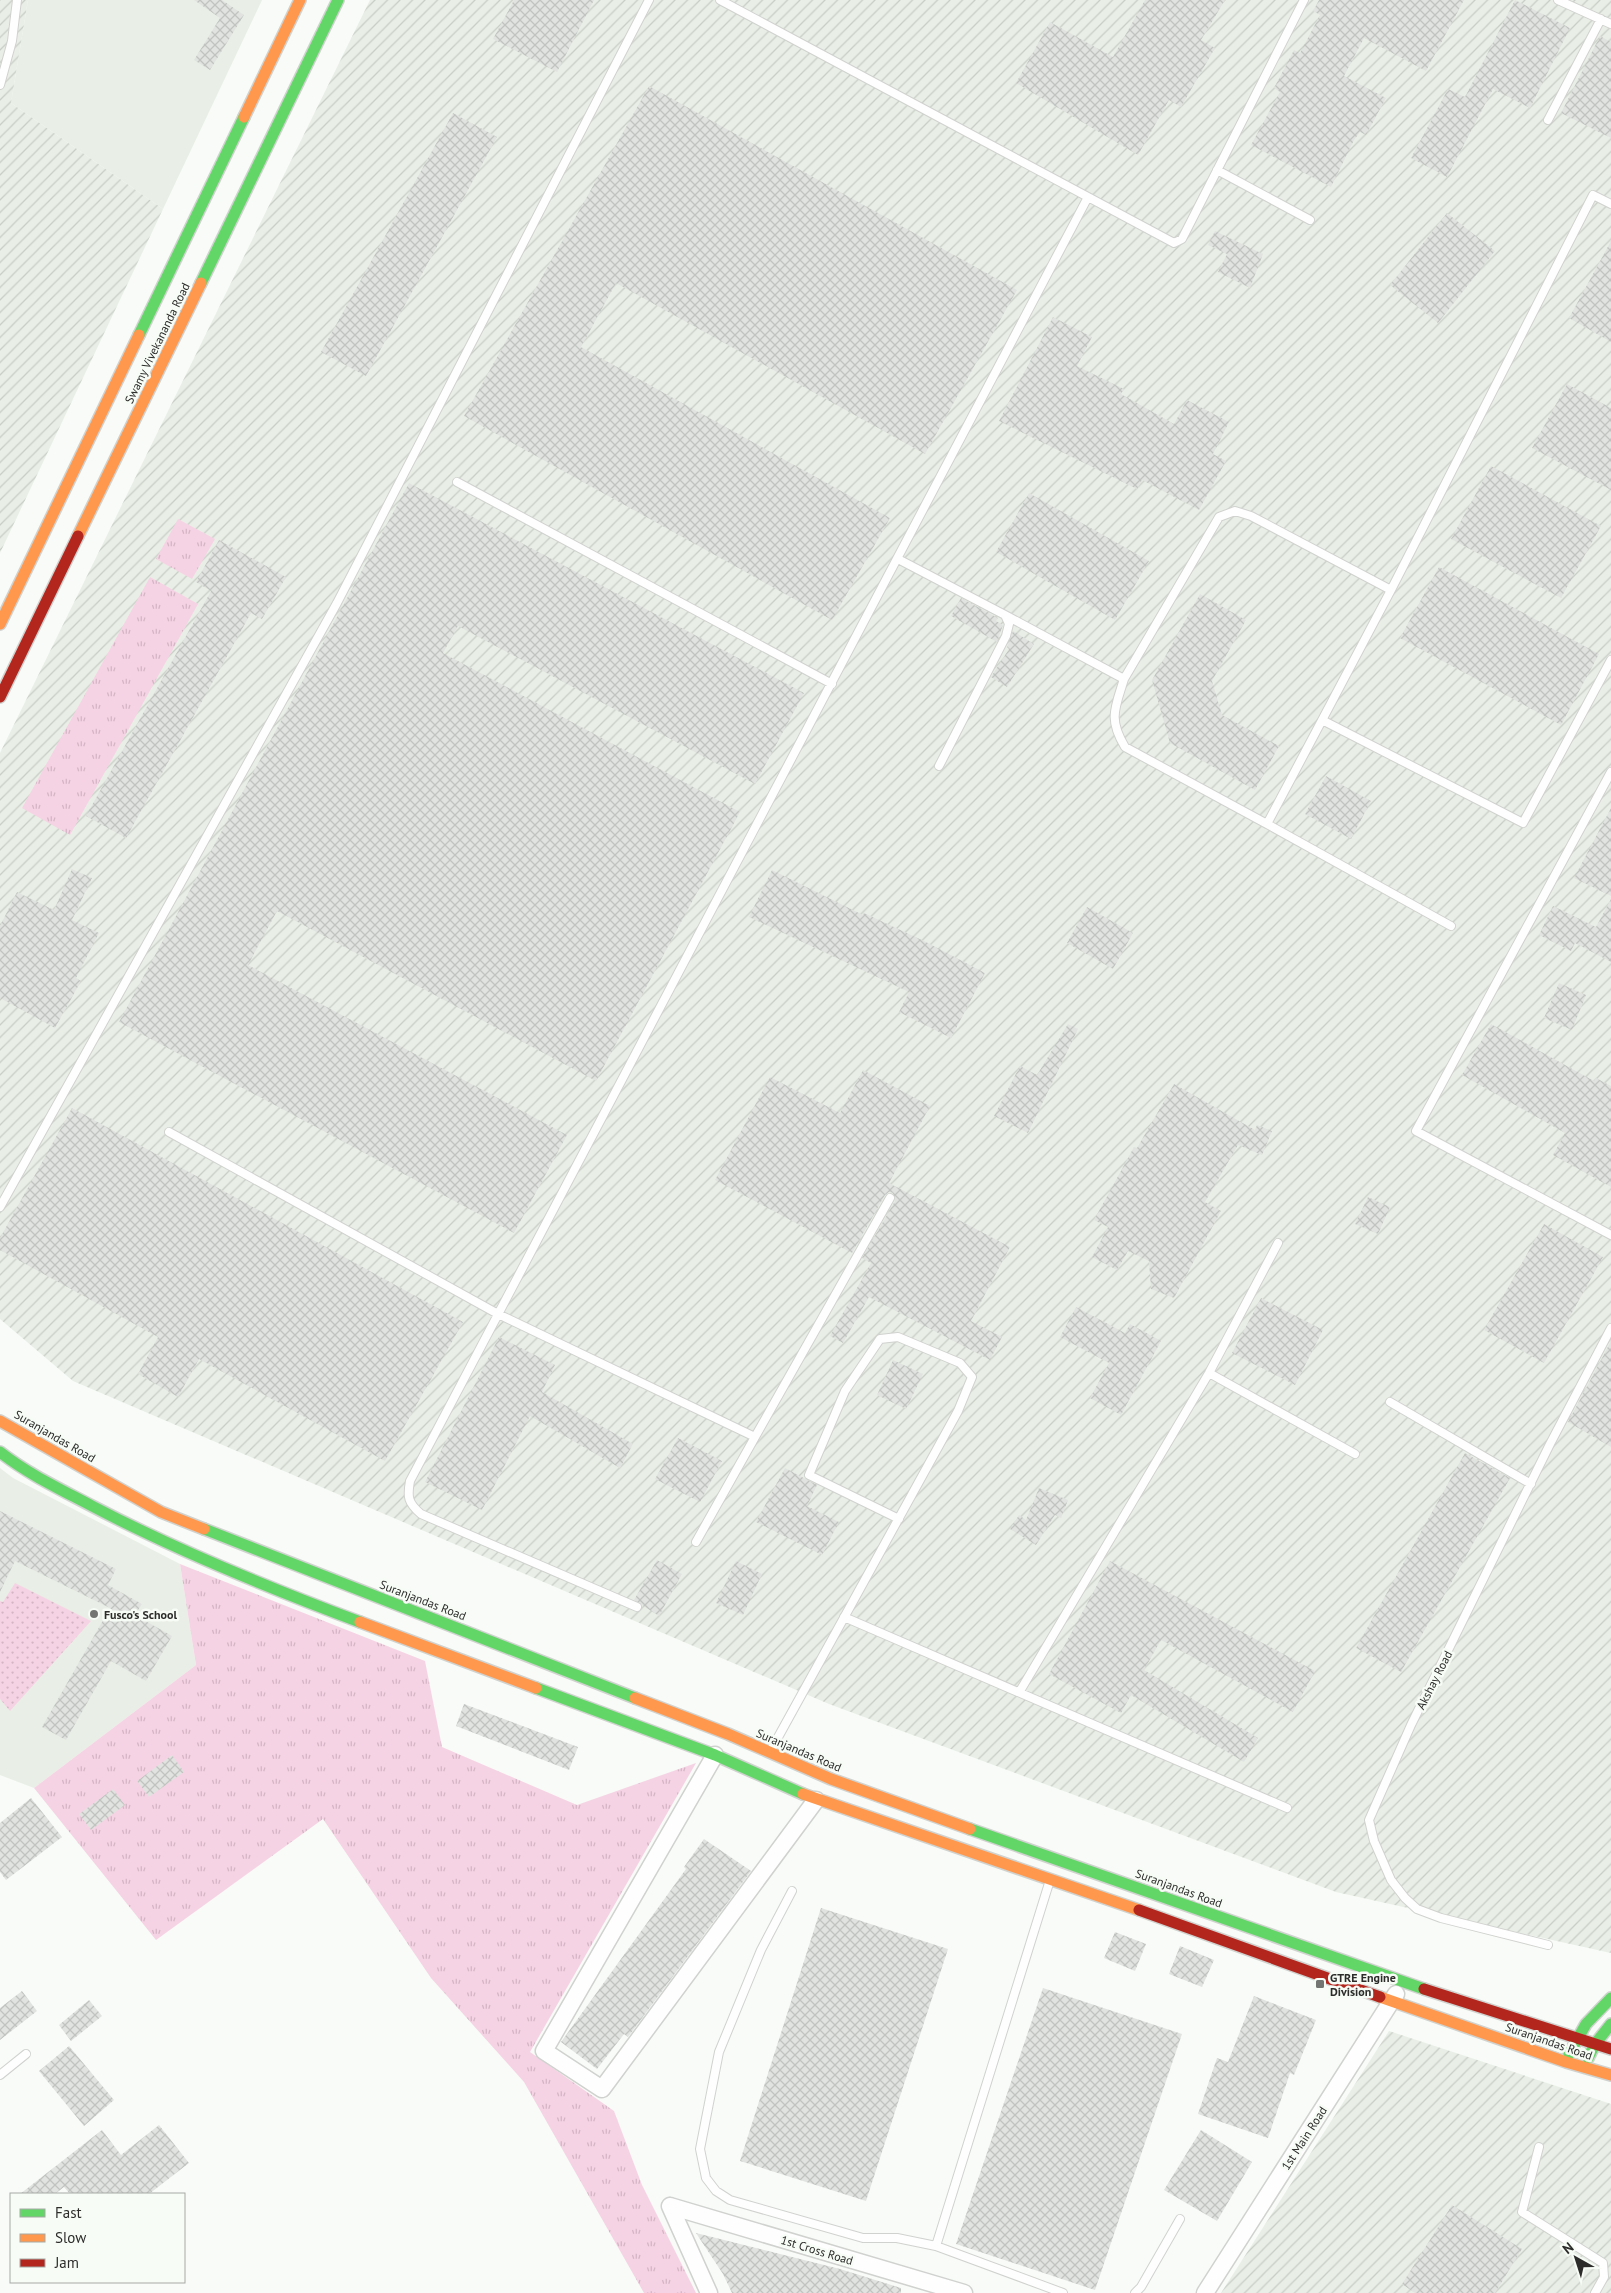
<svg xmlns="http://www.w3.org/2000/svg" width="1611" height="2293" viewBox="0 0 1611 2293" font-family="'PT Sans',sans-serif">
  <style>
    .built { fill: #e9efe6 }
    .industrial { fill: url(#industrial-furrows) }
    .grass { fill: url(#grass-tufts) }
    .park { fill: url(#park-dots) }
    .building { fill: url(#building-cross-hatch) }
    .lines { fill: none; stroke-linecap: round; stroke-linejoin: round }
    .lane-casing { stroke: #d0d2cf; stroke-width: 10 }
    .street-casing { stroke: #d0d2cf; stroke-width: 19 }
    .fast-casing { stroke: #d0d2cf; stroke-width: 14 }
    .slow-casing { stroke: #d0d2cf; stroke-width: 14 }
    .jam-casing { stroke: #d0d2cf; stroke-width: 14 }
    .lane { stroke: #fefefe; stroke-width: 8 }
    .street { stroke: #fefefe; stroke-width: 16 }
    .fast { stroke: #63d668; stroke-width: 11 }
    .slow { stroke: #ff974d; stroke-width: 11 }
    .jam { stroke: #b3261e; stroke-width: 11 }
    .poi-dot { fill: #737572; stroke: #f7fcf6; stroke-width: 2 }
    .labels { text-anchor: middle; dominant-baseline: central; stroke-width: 5; stroke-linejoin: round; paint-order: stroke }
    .street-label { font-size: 12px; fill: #2c2d2b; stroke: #f7fcf6 }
    .poi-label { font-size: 12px; font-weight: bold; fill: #2c2d2b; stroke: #f7fcf6; text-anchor: start }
  </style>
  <defs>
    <pattern id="industrial-furrows" width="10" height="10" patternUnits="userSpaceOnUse" patternTransform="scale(1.25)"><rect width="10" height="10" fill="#e9efe6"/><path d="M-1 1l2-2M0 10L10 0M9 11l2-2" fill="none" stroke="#c8cdc5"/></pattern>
    <pattern id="grass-tufts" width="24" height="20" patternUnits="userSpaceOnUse" patternTransform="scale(1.25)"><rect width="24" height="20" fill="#f6d3e4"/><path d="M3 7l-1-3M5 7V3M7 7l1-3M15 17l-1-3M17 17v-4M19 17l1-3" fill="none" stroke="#d3b5c4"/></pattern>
    <pattern id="park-dots" width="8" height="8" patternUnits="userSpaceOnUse" patternTransform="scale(1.25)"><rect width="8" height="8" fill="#f6d3e4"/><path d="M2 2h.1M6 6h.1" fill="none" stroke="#d3b5c4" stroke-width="1.8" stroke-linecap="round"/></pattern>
    <pattern id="building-cross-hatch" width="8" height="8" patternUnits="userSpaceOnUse" patternTransform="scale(1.25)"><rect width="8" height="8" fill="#e1e3e0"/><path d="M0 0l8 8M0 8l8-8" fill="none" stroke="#c1c3c0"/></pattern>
  </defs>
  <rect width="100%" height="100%" fill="#f8fbf7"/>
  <!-- built -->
  <path class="built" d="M28,0h234l-99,209 -152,-106z
    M0,1468l13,10 167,86 16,101 -162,123 -34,-13z"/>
  <!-- industrial -->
  <path class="industrial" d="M0,0h28l-17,103 152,106 -163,344z
    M370,0h1241v1953l-275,-61 -507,-188 -756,-323 -73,-62v-566z
    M1389,2031l222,73v189h-390z"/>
  <!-- grass -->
  <path class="grass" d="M178,519l37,20 -23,40 -36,-20z
    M150,577l48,27 -128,231 -48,-27z
    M180,1564l245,97 17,86 135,58 119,-42 -166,289 84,59 28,74 54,108h-52l-120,-211 -93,-104 -108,-159 -167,121 -122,-152 162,-123z"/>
  <!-- park -->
  <path class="park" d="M15,1583l76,38 -81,90 -10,-12v-98l3,1z"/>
  <!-- building -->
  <path class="building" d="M194,0h28l22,15 -34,55 -16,-10 26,-42z
    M514,0h80l-37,72 -64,-33z
    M1145,0h80l-24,40 14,8 -34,59 -12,-7 -31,55 -122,-72 34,-61 63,35z
    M1319,0h145l-38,71 -62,-33 -20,38 42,22 -20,37 -6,-3 -6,8 -23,47 -80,-42 29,-53 -6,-4 20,-38 6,3 20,-38 -7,-4z
    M1515,0l55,28 -40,80 -37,-19 -46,88 -36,-19 37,-69 17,8z
    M1600,36l11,6v96l-50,-25z
    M649,86l368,204 -92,164 -309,-171 -35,64 309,171 -58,102 -368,-204z
    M453,113l44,24 -131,239 -45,-24z
    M1447,213l48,38 -57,72 -48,-38z
    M1215,231l48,23 -13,34 -32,-16 9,-18 -19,-9z
    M1611,241v101l-42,-24z
    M1053,317l39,20 -15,29 47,23 -3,5 53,30 13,-24 42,22 -16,32 13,7 -27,49 -57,-30 -5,9 -138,-68z
    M1567,384l44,24v82l-79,-42z
    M1491,466l110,60 -40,72 -110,-59z
    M409,483l395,210 -49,91 -297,-158 -15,27 297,159 -144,269 -319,-170 -29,54 319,170 -53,98 -395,-211z
    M1029,493l120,68 -34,59 -119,-68z
    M219,540l67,37 -24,42 -11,-6 -125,225 -40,-22 125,-225 -15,-9z
    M1439,567l160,87 -38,71 -161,-87z
    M1200,594l46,26 -34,61 10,34 57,31 -24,44 -85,-47 -18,-63z
    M961,598l37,20 -2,3 7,4 -6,17 -46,-26z
    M1013,631l21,13 -27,43 -16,-10 18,-28 -2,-2z
    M1326,776l45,25 -20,38 -46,-25z
    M1611,808v88l-37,-18z
    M72,869l20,9 -20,42 27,13 -23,45 5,3 -26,47 -55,-30v-72l17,-34 37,18z
    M772,870l91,45 1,-2 62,29 59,31 -34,65 -52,-26 10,-20 -160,-75z
    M1611,899v63l-36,-19 -4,8 -32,-16 14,-29 43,21z
    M1087,907l46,26 -20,36 -46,-26z
    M1559,983l27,12 -14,35 -28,-12z
    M1068,1024l10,5 -50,104 -34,-17 26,-50 17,9z
    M1491,1024l103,57 2,-3 15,8v101l-58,-32 12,-22 -103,-58z
    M863,1070l67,36 -41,77 121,64 -39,74 31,16 -12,23 -121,-63 -26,46 -13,-7 41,-73 -9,-5 33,-57 -2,-8 -4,-1 -4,3 -33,58 -137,-73 55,-103 70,36z
    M1174,1084l81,46 2,-5 15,6 -10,24 -24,-10 -33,57 16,9 -47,87 -23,-9 -2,-28 -21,-10 -11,19 -25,-13 16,-30 -14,-7 40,-73 3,1z
    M72,1108l391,214 -78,139 -186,-102 -21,38 -40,-23 20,-37 -158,-87v-12z
    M1368,1197l22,10 -12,27 -23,-10z
    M1544,1224l59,33 -59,106 -60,-33z
    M1261,1298l62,32 -28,55 -63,-32z
    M1076,1307l49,26 5,-9 31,17 -40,74 -31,-17 19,-35 -49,-26z
    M499,1337l56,28 -13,27 91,52 -13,24 -90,-52 -48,94 -57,-28z
    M1611,1341v106l-43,-25z
    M893,1360l30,14 -17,35 -29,-14z
    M678,1438l44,23 -22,41 -45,-23z
    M1465,1453l45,25 -109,194 -45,-24z
    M785,1468l32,17 -10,21 32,16 -17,33 -66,-33z
    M1039,1488l29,12 -7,18 -6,-3 -19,30 -26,-16 9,-14 7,5z
    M0,1511l116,58 -8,16 34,19 -7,11 37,21 -26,45 -35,-20 -45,79 -24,-13 68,-119 -95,-47 -15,31z
    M657,1560l25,14 -23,42 -25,-16z
    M736,1561l26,13 -19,41 -27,-12z
    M1110,1561l205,110 -22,41 -132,-72 -17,30 114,68 -14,24 -113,-67 -10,18 -72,-39z
    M464,1704l114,43 -9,23 -113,-44z
    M172,1755l12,17 -35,25 -12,-16z
    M113,1789l12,16 -34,25 -12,-16z
    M31,1798l31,39 -56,43 -6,-8v-49z
    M704,1839l47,32 -123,166 -4,-3 -27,35 -36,-27 125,-173 -2,-2z
    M821,1908l127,41 -82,252 -126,-40z
    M1115,1932l31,12 -11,27 -31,-13z
    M1180,1946l34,14 -12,27 -33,-13z
    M1043,1988l139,46 -87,256 -139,-46z
    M22,1991l15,20 -37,29v-32z
    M1254,1996l62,24 -22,55 -4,-2 -22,65 -70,-24 19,-56 11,4z
    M89,2000l13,16 -31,25 -12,-16z
    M69,2046l45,54 -30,26 -45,-55z
    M159,2125l30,38 -40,31h-79l-6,-7 -9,7h-35l82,-64 19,25z
    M1201,2130l51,32 -35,59 -53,-31z
    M1452,2205l70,44 -27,44h-80l-13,-9z
    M696,2233l144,36 61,19v5h-169l-9,-19z"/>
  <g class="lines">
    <!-- lane casing -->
    <g class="lane-casing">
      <path id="lane" d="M720,0l454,243 8,-4 122,-239
        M1558,0l53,24
        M0,85l12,-44 5,-41
        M1548,120l53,-101
        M1217,170l93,50
        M457,482l375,202
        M898,559l107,56 4,9 -3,12 -67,130
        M1391,590l-124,234 184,102
        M1005,615l119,64 95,-162 16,-6 16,5 140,74 202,-395 18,9
        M1124,679c-9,29 -16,40 1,68l142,77
        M1322,720l201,103 88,-163
        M1611,772l-195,359 195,104
        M169,1132l329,182 257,123 135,-239
        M0,1207l337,-604 312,-603
        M1209,1373l146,81
        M1390,1402l141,82
        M696,1542l59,-105
        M637,1607l-216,-93c-13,-11 -14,-17 -11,-33l678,-1284
        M844,1617l443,191
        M1020,1691l189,-318 69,-130
        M771,1750l187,-339 14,-34 -12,-14 -62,-26 -18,2 -35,52 -36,84 90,44
        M792,1891l-31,59 -42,102 -19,97 6,29 10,13 14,9 133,38h34l39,8 127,47
        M1548,1945l-107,-27 -24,-9 -12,-11 -14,-18 -17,-39 -5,-21 42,-95 139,-281 61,-116
        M0,2075l26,-21
        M1539,2147l-17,65 81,51 1,14 -9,16
        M936,2246l114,-366
        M1135,2293l6,-6 39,-68"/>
    </g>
    <!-- street casing -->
    <g class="street-casing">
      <path id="street" d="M715,1755l-171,296 58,38 214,-289
        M670,2206l294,87
        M670,2206l39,87
        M1205,2293l191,-299"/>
    </g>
    <!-- fast casing -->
    <g class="fast-casing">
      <path id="fast" d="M201,283l137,-283
        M139,335l105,-218
        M0,1452c28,22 60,37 92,54 86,45 177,82 268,116
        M204,1529l431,169
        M536,1688l179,67 88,39
        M970,1829l454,160
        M1569,2054l17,-30 25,-26
        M1588,2058l7,-14 16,-20"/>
    </g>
    <!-- slow casing -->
    <g class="slow-casing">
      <path id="slow" d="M244,117l56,-117
        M78,536l123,-253
        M0,624l139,-289
        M0,1421l161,91 43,17
        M360,1622l176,66
        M635,1698l93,36 103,45 139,50
        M803,1794l336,116
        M1380,1997l186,65 45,13"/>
    </g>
    <!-- jam casing -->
    <g class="jam-casing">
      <path id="jam" d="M0,697l78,-161
        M1139,1910l241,87
        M1424,1989l187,60"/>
    </g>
    <!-- lane -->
    <use href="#lane" class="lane"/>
    <!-- street -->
    <use href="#street" class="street"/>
    <!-- fast -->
    <use href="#fast" class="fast"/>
    <!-- slow -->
    <use href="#slow" class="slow"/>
    <!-- jam -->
    <use href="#jam" class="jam"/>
  </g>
  <!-- markers -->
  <g class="poi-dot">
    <circle cx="94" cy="1614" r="5"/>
    <rect x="1315" y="1979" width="10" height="10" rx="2.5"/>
  </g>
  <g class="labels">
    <!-- street labels -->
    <g class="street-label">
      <text transform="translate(157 343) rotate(-64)">Swamy Vivekananda Road</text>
      <text transform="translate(55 1436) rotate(30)">Suranjandas Road</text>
      <text transform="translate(423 1600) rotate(21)">Suranjandas Road</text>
      <text transform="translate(1434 1680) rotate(-63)">Akshay Road</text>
      <text transform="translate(799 1750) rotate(23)">Suranjandas Road</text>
      <text transform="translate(1179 1888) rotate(20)">Suranjandas Road</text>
      <text transform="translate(1549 2041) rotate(19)">Suranjandas Road</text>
      <text transform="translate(1304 2138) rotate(-57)">1st Main Road</text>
      <text transform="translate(817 2250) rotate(17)">1st Cross Road</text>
    </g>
    <!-- poi labels -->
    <g class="poi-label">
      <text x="104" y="1614">Fusco's School</text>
      <text x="1330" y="1977">GTRE Engine<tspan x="1330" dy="14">Division</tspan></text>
    </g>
  </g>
  <!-- legend -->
  <rect x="10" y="2193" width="175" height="90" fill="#f7fcf6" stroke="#a6a9a5"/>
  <rect x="20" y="2209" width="25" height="8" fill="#63d668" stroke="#a6a9a5"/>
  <text x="55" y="2218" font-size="15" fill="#2c2d2b">Fast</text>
  <rect x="20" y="2234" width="25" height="8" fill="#ff974d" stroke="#a6a9a5"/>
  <text x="55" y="2243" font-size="15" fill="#2c2d2b">Slow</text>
  <rect x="20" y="2259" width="25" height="8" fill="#b3261e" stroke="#a6a9a5"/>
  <text x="55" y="2268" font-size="15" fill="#2c2d2b">Jam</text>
  <!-- north arrow -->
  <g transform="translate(1576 2258) rotate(321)" stroke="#f7fcf6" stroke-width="4" paint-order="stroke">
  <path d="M0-4L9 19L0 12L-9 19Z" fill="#2c2d2b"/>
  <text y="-8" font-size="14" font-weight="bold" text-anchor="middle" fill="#2c2d2b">N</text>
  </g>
</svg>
